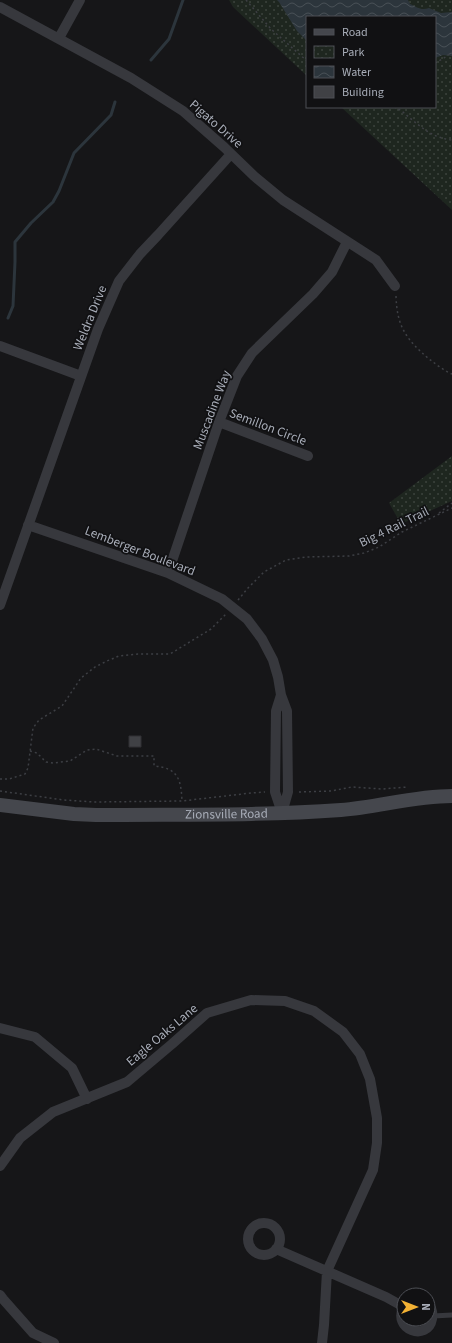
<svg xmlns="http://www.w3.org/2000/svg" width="452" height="1343" viewBox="0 0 452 1343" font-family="'Source Sans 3',sans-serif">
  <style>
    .park { fill: url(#park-dots) }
    .water { fill: url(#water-waves) }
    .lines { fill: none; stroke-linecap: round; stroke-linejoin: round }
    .stream { stroke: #2c353c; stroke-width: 3 }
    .building { fill: #404145; stroke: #303034 }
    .path { stroke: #3d3f44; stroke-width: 1.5; stroke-dasharray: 2 3; stroke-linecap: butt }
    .service { stroke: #37383d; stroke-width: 5 }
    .minor { stroke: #37383d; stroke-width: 10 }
    .secondary { stroke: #45474d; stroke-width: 14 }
    .labels { text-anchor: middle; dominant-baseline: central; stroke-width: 3.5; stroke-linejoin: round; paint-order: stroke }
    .street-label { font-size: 13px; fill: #a8adb8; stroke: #111113 }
  </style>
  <defs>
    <pattern id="park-dots" width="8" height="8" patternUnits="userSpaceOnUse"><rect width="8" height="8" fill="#1e261f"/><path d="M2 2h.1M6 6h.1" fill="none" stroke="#3c433d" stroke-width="1.8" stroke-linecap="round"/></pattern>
    <pattern id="water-waves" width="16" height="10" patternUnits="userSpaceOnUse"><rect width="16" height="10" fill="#2c353c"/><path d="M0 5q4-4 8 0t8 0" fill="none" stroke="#485056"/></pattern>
  </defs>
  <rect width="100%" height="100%" fill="#161618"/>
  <!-- park -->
  <path class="park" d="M229,0h223v210l-111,-103h94v-90h-128v59l-74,-69z
    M452,456v45l-51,23 -12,-21z"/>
  <!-- water -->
  <path class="water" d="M277,0h131l2,4c7,3 11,7 19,4l12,5 11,-1v44l-9,-1 -8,3v-41h-128v24l-10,-10 -18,-29z"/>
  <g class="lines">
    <!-- stream -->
    <path class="stream" d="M151,60l18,-21 14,-39
      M8,318l5,-12 2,-44v-20l16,-19 22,-21 6,-11 15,-38 37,-38 4,-13"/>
  </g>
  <!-- building -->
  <path class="building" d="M129,736h12v11h-12z"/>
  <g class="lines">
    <!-- path -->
    <path class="path" d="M246,0l25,29 36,32
      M435,63l9,-5 8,-6
      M394,107c6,2 11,7 16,11 13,11 24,20 42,22
      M396,296c1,31 10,43 33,63 7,5 15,12 23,15
      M439,513l13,-10
      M238,600l10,-12 16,-16 22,-12 20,-3 43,-1 15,-3 15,-6 23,-15 50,-24
      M30,751l7,2 9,9 7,1 17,-2 17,-11 9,-1 21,7h37v10c24,2 27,13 28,35
      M0,779h9l16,-5 3,-6 5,-40 6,-8 23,-14 19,-28 14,-11 12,-6 12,-5 19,-2h32l41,-25 15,-15
      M0,791l64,9 30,2 88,-1 69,-8 14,-1
      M299,792l32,-1 21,-4 30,2 26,-2"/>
    <!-- service -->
    <path class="service" d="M433,1316l19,-1"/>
    <!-- minor -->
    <path class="minor" d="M0,7l131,71 52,33 41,36 30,29 29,24 93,60 19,26
      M59,38l21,-38
      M0,346l81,30
      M219,422l89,34
      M28,525l140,48 54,26 25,20 15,20 11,21 5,17 3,18 6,16 1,81 -6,21
      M168,573l51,-151 18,-46 15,-23 61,-59 19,-22 15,-30
      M0,605l98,-276 21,-48 21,-27 18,-19 73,-81
      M281,695l-5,16 -1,81 7,21
      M0,1028l35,9 37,31 15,31
      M0,1166l20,-28 33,-26 74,-30 45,-38 35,-31 44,-13 34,1 29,10 29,21 17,22 10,25 7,39v25l-4,27 -46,101 -3,54 -2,18
      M248 1239a16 16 0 1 1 32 0a16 16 0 1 1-32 0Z
      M276,1249l110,48 18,10
      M0,1295l3,4 30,34 21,10
      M404,1306c-13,24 24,36 28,13 1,-6 0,-11 -4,-15"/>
    <!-- secondary -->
    <path class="secondary" id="s1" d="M0,805l74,9 22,1c81,-1 163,1 245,-5 37,-3 74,-14 111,-14"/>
  </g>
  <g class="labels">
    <!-- street labels -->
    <g class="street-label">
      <text transform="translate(216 124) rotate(41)">Pigato Drive</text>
      <text transform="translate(90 318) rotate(-68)">Weldra Drive</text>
      <text transform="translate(212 410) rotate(-69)">Muscadine Way</text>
      <text transform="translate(268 427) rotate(21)">Semillon Circle</text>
      <text transform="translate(394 527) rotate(-26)">Big 4 Rail Trail</text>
      <text transform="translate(140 551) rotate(21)">Lemberger Boulevard</text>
      <text stroke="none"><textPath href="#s1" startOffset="227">Zionsville Road</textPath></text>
      <text transform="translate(162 1035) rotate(-40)">Eagle Oaks Lane</text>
    </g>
  </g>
  <!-- legend -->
  <rect x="306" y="16" width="130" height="92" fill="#111113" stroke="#4d4f55"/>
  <rect x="314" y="29" width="20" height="6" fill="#45474d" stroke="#4d4f55"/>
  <text x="342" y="36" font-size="12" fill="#a8adb8">Road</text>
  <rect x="314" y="46" width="20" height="12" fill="url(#park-dots)" stroke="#4d4f55"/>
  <text x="342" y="56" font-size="12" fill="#a8adb8">Park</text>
  <rect x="314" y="66" width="20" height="12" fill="url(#water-waves)" stroke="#4d4f55"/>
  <text x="342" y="76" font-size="12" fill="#a8adb8">Water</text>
  <rect x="314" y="86" width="20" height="12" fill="#404145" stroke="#4d4f55"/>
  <text x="342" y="96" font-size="12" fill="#a8adb8">Building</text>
  <!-- north arrow -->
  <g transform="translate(416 1307) rotate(90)"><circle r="19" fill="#111113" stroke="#4d4f55"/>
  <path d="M0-3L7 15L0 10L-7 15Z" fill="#f2b134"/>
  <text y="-6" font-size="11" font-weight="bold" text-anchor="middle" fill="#a8adb8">N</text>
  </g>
</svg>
